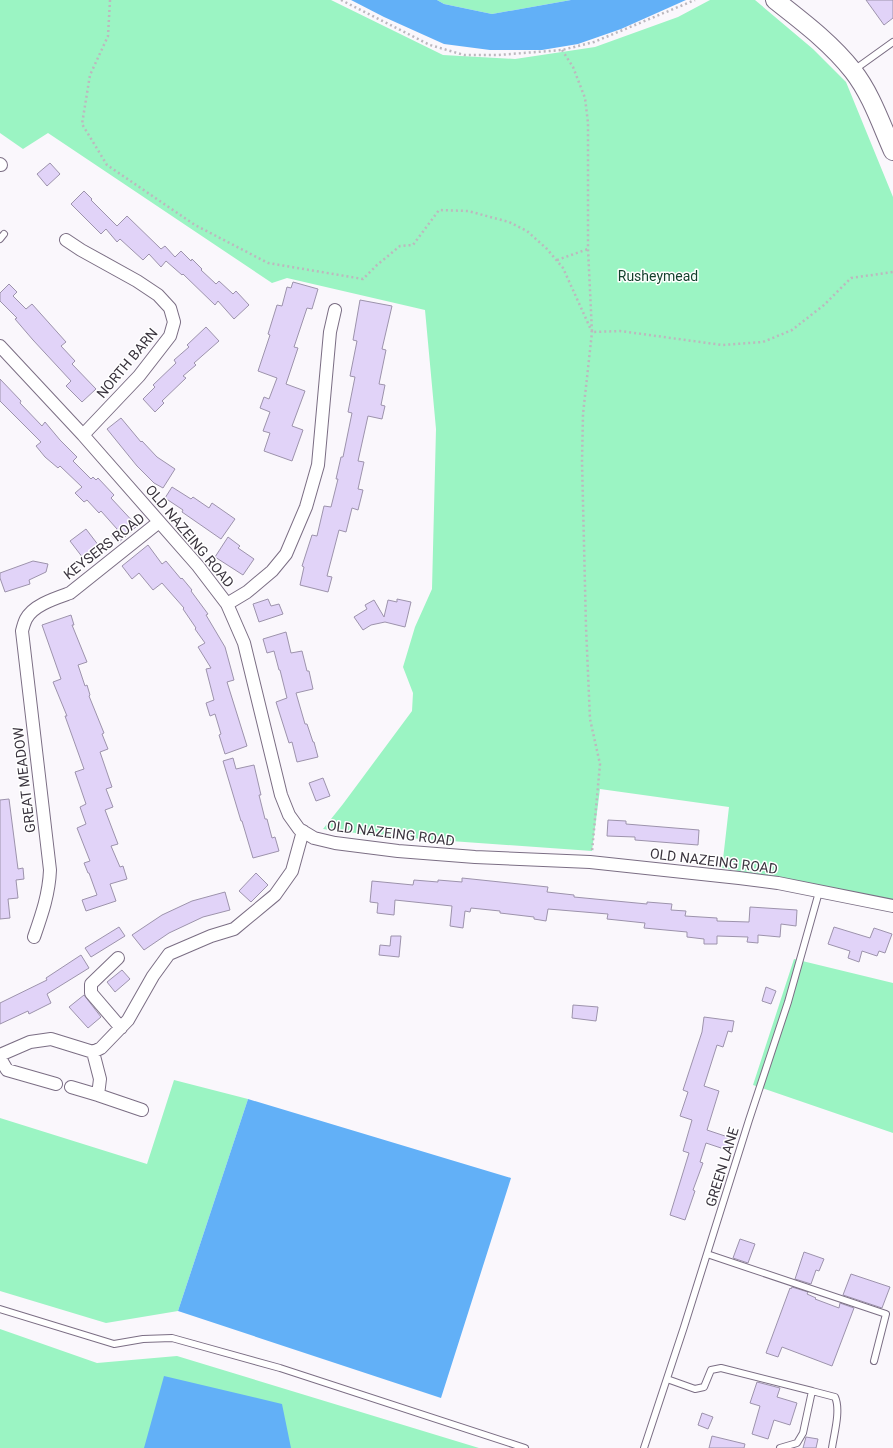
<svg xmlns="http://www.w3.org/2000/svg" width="893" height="1448" viewBox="0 0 893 1448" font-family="Roboto,sans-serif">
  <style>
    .green { fill: #9bf4c3 }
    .water { fill: #62b0f7 }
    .building { fill: #e1d3f8; stroke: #9d93ac }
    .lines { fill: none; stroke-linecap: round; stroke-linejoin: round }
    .service-casing { stroke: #7b6e84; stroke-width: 8 }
    .minor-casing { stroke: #7b6e84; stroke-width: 14 }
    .secondary-casing { stroke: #7b6e84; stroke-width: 20 }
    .path { stroke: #bcb8be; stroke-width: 2.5; stroke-dasharray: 2 3; stroke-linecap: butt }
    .service { stroke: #fff; stroke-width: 6 }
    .minor { stroke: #fff; stroke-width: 12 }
    .secondary { stroke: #fff; stroke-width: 18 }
    .labels { text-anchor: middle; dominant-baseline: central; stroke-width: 3; stroke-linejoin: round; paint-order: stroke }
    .park-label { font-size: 14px; fill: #113f2a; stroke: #fff }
    .street-label { font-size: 14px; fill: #3a343e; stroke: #fff }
  </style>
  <rect width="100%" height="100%" fill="#faf7fc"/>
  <!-- green -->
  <path class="green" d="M0,0h331l112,55 72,4 80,-12 83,-30 32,-17h45l58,49 33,33 47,115v703l-171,-32 7,-61 -129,-18 -8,62 -211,-15 -58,-7 20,-25 69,-93 1,-18 -10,-26 12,-40 17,-38 4,-160 -11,-119 -138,-32 -15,5 -224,-150 -25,16 -23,-16z
    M437,0h134l-79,14 -48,-10z
    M794,959l99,24v150l-140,-48z
    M174,1080l74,19 -70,212 -72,12 -106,-32v-173l147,46z
    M0,1329l97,34 80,-7 302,92h-479z"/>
  <!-- water -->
  <path class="water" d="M351,0h86l7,4 48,10 79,-14h115l-65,29 -43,15 -36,6h-52l-46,-6 -60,-27z
    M248,1099l263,79 -70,220 -263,-87z
    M164,1376l118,28 9,44h-147z"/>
  <!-- building -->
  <path class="building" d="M866,0h27v18l-9,7z
    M50,163l10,11 -13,12 -10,-12z
    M84,191l8,8 -1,1 26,26 10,-10 34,33 4,-3 10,11 6,-6 10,10 1,-2 10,10 -1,1 15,14 3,-3 14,13 3,-3 13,14 -15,14 -16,-18 -3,4 -32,-31 -1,1 -16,-14 -5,6 -12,-13 -6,6 -23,-21 -3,3 -11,-13 -5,5 -30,-30z
    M293,282l25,7 -6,20 -5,-1 -13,39 4,1 -12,36 19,7 -13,35 11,4 -11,31 -28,-10 6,-18 -7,-2 7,-19 -10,-4 4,-11 5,2 8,-21 -19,-7 12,-36 -2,-1 9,-29 5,1 5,-19 4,1z
    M9,284l8,8 -4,4 13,13 6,-5 34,38 -5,4 14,15 -3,3 24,25 -14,13 -16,-16 5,-5 -38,-41 -18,-21 2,-1 -17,-17v-8z
    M360,300l32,6 -10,43 4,1 -7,34 6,1 -4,20 4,1 -3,13 -14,-3 -10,45 6,1 -6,27 5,1 -5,20 -6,-2 -6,24 -7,-2 -12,46 5,1 -4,15 -28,-7 4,-18 -2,-1 10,-31 5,1 7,-30 7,1 7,-28h-2l5,-22h2l9,-44 -4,-1 7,-35 -5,-1 7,-35 -4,-1z
    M206,327l13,14 -25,22 2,2 -13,11 3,2 -24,23 2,2 -9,9 -12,-13 12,-12 -2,-2 23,-22 -2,-3 15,-13 -2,-2z
    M0,379l21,22 -1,2 22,23 3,-4 15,18 17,17 -4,4 18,18 2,-2 3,3 2,-2 16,17 -3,3 26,28 -19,17 -7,-8 6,-6 -16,-18 -2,2 -12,-13 -3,2 -9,-9 7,-6 -22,-21 -2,2 -13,-11 -9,-11 5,-4 -41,-41z
    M121,418l20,24 1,-1 15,16 18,12 -12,19 -9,-5 -17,-17 -30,-37z
    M172,487l19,12 2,-2 16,11 3,-5 23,16 -14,20 -39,-27 1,-2 -18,-12z
    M86,529l13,17 -16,12 -13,-17z
    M228,537l12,9 -2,2 16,11 -11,16 -28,-18z
    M148,545l14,19 4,-3 15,18 1,-1 10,12 -1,1 17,23 -2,1 19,32 9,33 -7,2 20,64 -22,8 -6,-19 2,-1 -6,-20 -5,2 -4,-13 8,-3 -8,-31 5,-1 -13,-21 7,-4 -10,-14 1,-1 -13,-19 1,-1 -22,-25 -9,7 -14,-17 -7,6 -10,-13z
    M33,561l15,3 -2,8 -17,8 1,4 -25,8 -5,-14v-5z
    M268,599l3,7 8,-2 4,10 -24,8 -6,-18z
    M397,599l14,3 -6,25 -20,-5 -14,3 -8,5 -9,-13 13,-8 -2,-4 9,-5 10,17 4,-17 9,2z
    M71,615l3,10h-2l15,37 -9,3 7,21 2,-1 3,10 -1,1 15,37 -2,1 6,15 -8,3 12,35 -6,2 7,18 -8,3 13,34 -7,2 9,21 3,-1 4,13 -17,5 6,17 -30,10 -4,-11 15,-5 -8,-22h-1l-4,-10 6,-2 -13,-33 9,-4 -6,-17 6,-3 -11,-32 9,-3 -19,-53h2l-14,-34 8,-3 -19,-54z
    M286,632l5,21 11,-2 5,20h2l4,18 -17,4 9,31h2l6,18h1l4,15 -21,5 -5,-20 -3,1 -13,-41 11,-4 -7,-28h-1l-5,-19 -7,2 -4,-14z
    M233,758l3,11 18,-4 7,30h-2l6,24h2l5,19 3,-1 4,14 -26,7 -11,-37h-1l-18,-60z
    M323,778l7,18 -14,5 -7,-18z
    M9,799l9,70 5,-1 1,11 -8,1 2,18 -10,1 2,19 -10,1v-119z
    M608,820l18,1v3l73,6 -1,15 -63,-5v-3l-28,-1z
    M256,873l12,12 -17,17 -12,-11z
    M462,878l86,9 -1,5 27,3v2l73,7v-2l25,2 -1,6 15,1 -1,5 32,2v3l32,1 1,-15 47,3 -1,16 -15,-2 -1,13 -22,-2v8l-11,-1 1,-5 -31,-1v8h-13v-5l-17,-2v-5l-43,-4 1,-5 -38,-4 1,-5 -60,-5 -2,12 -12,-2v-2l-34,-4v-2l-29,-3 -1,4 -5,-1 -2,17 -13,-2 2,-20 -57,-6 -1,15 -17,-2 1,-10 -8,-1 2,-21 41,4 1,-5 24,2v-2l24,2z
    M225,892l5,18 -27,7 -34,16 -25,17 -12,-15 30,-20 30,-14z
    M119,927l6,9 -34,21 -6,-9z
    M834,927l36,11 4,-10 18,6 -7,19 -6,-2 -2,5 -15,-5 -3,11 -11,-4 2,-7 -22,-7z
    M391,936h10l-2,21 -20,-2 1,-10 10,1z
    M81,955l8,13 -42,26 4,9 -22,11 -1,-3 -28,13v-21l47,-23 -1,-2z
    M122,970l8,9 -15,13 -8,-10z
    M766,987l10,4 -5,13 -9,-3z
    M84,995l17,22 -13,11 -19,-21z
    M573,1005l25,2 -2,14 -24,-3z
    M704,1017l30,4 -2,11 -4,-1 -5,16 -6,-2 -13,41 15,5 -12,39 24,8 -4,12 -21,-7 -6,19 3,1 -10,27 2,1 -10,29 -15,-5 19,-62 -6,-2 9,-31 -12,-4 8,-24 -5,-2 19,-58z
    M740,1239l15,5 -7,19 -15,-5z
    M804,1252l20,7 -5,12 -3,-1 -5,14 -16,-5z
    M851,1274l39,13 -8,21 -39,-13z
    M792,1287l16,5 -1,2 9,4 -1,1 24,9 1,-5 14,5 -22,58 -50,-19 -4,10 -12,-4 24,-65 1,1z
    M757,1382l23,6 -3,9 20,6 -7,22 -16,-5 -6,19 -16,-5 8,-28 -10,-3z
    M702,1413l11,4 -5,12 -10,-4z
    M712,1436l33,8 -1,4h-35z
    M806,1437l12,2 -2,9h-13z"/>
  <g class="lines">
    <!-- service casing -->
    <g class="service-casing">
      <path id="service" d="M854,70l39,-28
        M0,239l4,-5
        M707,1254l179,60 -12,47
        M0,1309l114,35 29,-5 29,-1 108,30 245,80
        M667,1379l28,10 9,-2 7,-17 10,-2 91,23 -9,42 -6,10 -17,5
        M812,1391l23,6c6,13 -1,37 -3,51
        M644,1448l40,-121 65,-207 39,-118 31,-110"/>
    </g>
    <!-- minor casing -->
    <g class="minor-casing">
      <path id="minor" d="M0,164l1,1
        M66,240l15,10 56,31 21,14 12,13 4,14 -4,14 -31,40 -56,59
        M0,346l83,89 115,131 29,38 17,39 37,152 8,20 10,14 15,9 21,5 63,8 77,6 115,5 149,16 39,5 115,23
        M227,604l20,-12 25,-21 14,-17 20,-47 12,-42 12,-133 5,-22
        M34,937c8,-23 15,-43 16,-67l-28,-239c1,-4 2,-8 4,-12 7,-14 30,-21 44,-26l89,-71
        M118,958l-27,26v9l30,35
        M93,1052l7,27 -2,16
        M0,1055l30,-13 21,-3 42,13 8,-4 27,-28 25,-44 16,-22 42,-18 23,-7 41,-34 17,-24 11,-40
        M0,1058l7,12 49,14
        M71,1087l27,8 44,15"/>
    </g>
    <!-- secondary casing -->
    <g class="secondary-casing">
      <path id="secondary" d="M775,0c28,22 56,43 78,71 18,23 28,53 40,80"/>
    </g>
    <!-- path -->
    <path class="path" d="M110,0l-2,36 -18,39 -8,49 25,41 88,60 73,38 95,16 14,-14 23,-19 13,-1 26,-35 29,1 41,11 18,9 20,18 16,19 29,64 -9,82 -1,48 4,165 4,92 10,45 -8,88
      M341,0l89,45 34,10h34l64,-5 32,-8 101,-42
      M562,50l11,17 12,31 3,25v126l4,83 28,-1 102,14 41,-3 29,-12 32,-25 27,-27 42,-6
      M557,260l31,-11"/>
    <!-- service -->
    <use href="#service" class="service"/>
    <!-- minor -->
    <use href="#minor" class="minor"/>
    <!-- secondary -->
    <use href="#secondary" class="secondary"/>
  </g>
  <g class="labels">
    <!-- park labels -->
    <g class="park-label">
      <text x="658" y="276">Rusheymead</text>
    </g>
    <!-- street labels -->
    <g class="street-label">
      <text transform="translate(127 363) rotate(-50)">NORTH BARN</text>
      <text transform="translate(190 536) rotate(50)">OLD NAZEING ROAD</text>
      <text transform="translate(104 546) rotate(-38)">KEYSERS ROAD</text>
      <text transform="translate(24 780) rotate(-97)">GREAT MEADOW</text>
      <text transform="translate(391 833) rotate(7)">OLD NAZEING ROAD</text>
      <text transform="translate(714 861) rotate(7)">OLD NAZEING ROAD</text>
      <text transform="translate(722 1167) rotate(-73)">GREEN LANE</text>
    </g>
  </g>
</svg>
